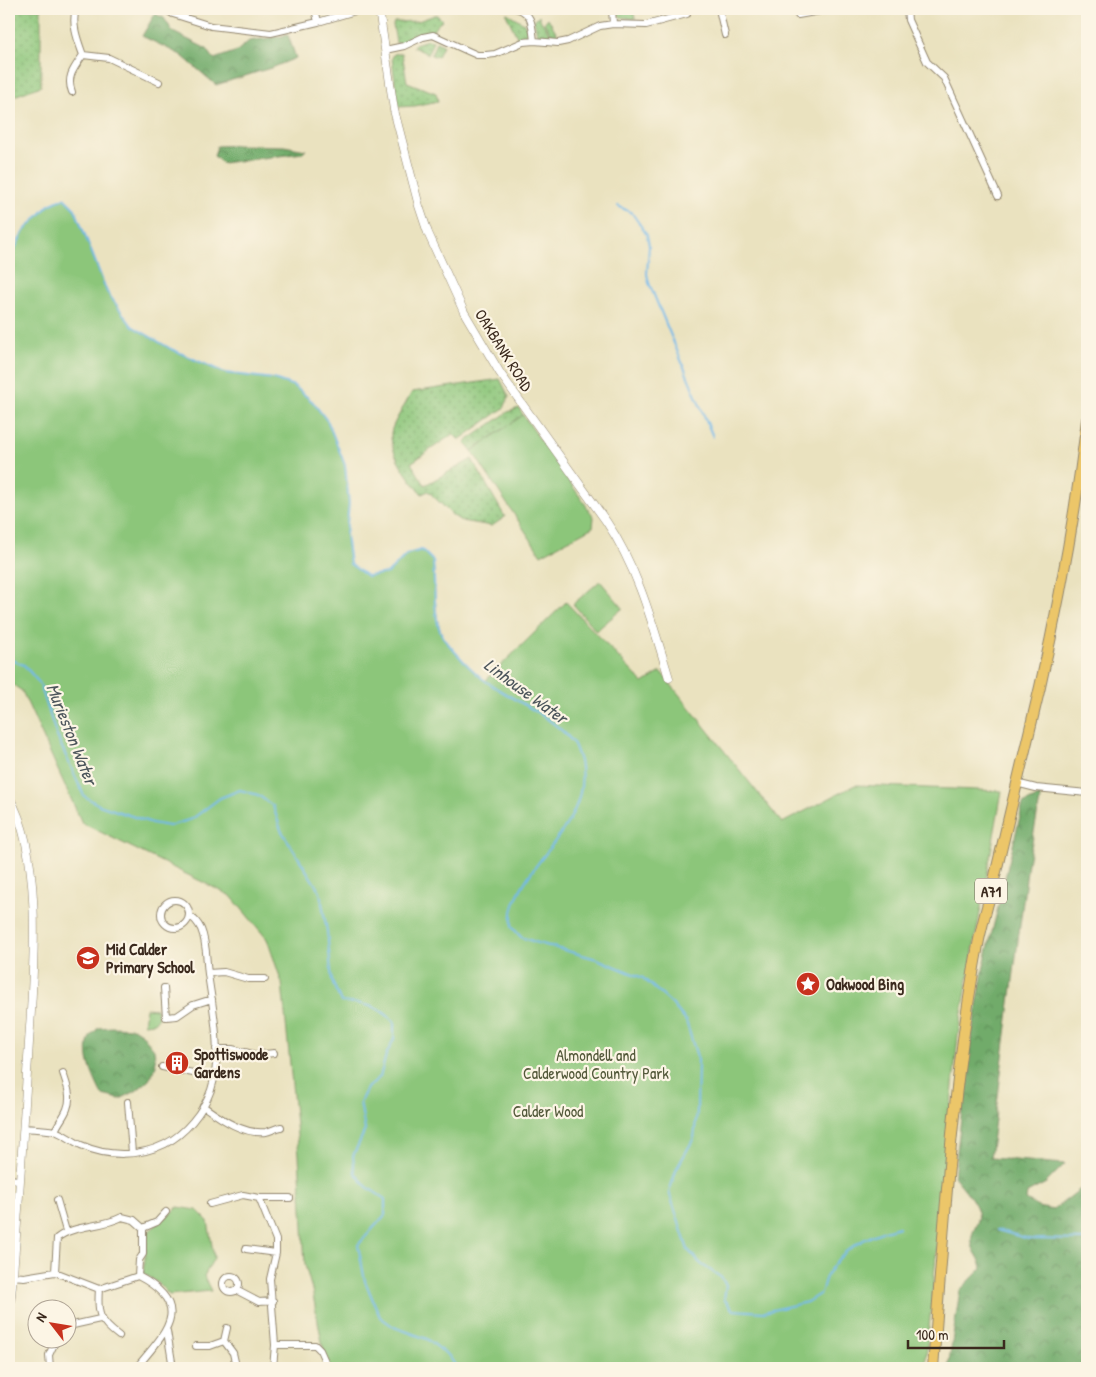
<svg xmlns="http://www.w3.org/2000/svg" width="1096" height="1377" viewBox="0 0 1096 1377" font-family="'Patrick Hand',sans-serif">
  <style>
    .grass { fill: url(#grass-dots); stroke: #64784c }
    .forest { fill: url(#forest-crowns); stroke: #566a44 }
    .green { fill: #8cc67a; stroke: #64784c }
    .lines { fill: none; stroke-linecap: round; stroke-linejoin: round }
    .stream { stroke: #72b9ea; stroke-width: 2 }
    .minor-casing { stroke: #92866e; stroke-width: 8 }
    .tertiary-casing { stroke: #92866e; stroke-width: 9 }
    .primary-casing { stroke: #92866e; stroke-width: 12 }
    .minor { stroke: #fff; stroke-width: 6 }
    .tertiary { stroke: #fff; stroke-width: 8 }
    .primary { stroke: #ecc669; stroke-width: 10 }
    .labels { text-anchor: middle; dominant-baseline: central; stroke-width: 4.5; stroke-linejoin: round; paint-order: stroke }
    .shield { fill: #fcf5e5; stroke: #75675a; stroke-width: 1 }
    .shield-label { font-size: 15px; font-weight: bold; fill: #3b2a1e }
    .street-label { font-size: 16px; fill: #3b2a1e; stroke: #fcf5e5 }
    .poi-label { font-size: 16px; font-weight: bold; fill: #3b2a1e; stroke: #fcf5e5; text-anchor: start }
    .park-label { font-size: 16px; fill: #53593a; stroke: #fcf5e5 }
    .water-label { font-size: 18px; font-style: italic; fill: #4c555b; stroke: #fcf5e5 }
  </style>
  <defs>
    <pattern id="grass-dots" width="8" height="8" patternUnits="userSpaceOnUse" patternTransform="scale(1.25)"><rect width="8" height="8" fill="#8cc67a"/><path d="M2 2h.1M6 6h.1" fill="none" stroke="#74a163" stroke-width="1.8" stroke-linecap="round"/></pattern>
    <pattern id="forest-crowns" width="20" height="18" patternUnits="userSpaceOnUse" patternTransform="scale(1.25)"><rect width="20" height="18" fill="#71ab6a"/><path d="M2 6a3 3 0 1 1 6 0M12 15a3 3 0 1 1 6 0" fill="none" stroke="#5e8b57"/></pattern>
  </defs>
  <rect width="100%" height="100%" fill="#fcf5e5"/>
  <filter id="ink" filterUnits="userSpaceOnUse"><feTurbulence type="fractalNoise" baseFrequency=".02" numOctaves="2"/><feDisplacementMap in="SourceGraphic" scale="10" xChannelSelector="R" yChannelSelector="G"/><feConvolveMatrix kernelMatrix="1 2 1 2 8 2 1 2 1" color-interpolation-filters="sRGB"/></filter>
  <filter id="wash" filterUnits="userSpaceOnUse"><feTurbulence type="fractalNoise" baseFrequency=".0096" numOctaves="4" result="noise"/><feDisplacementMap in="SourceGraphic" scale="20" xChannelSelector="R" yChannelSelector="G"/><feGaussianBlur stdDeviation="1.12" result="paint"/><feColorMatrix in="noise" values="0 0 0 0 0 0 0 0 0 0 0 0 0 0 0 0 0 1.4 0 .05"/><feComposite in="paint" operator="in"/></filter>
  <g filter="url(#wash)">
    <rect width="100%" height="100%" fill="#eae2bf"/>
    <!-- grass -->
    <path class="grass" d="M9,9h32v77l-32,12z
      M617,9h16l2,10 -15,-2 -3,-4z
      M507,13l17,10 4,8 -3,5 -7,3 -12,-25z
      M435,15h2l5,5 -11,12 -14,3 -16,8h-5l-3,-18 1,-3 24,-1z
      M539,15l2,6 10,14v3l-14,-4 -3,-14z
      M548,18l11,19 -7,-3 -8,-11z
      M427,40l6,1 -5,13 -15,-7 2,-3z
      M436,42l7,3 -5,12 -7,-2z
      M402,53l5,29 29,11 2,8 -23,5 -17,1 -6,-49 2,-4z
      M500,379l9,18 -5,11 -45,32 -6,-6 -42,29 14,22 47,-26 33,58 -13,9 -31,-5 -9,-6 -24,-24 -6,3c-13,-16 -32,-39 -31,-61 0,-7 17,-33 21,-41z
      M519,408l4,7 -51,36 -7,-9 43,-30z"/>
    <!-- forest -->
    <path class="forest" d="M155,14l9,4 9,14 34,17 7,10 23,-8 12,-10 39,-6 8,23 -22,9 -58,18 -35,-30 -39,-19z
      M241,145l43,1 22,4 -3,3 -81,10 -8,-7 3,-10z
      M1041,795l-13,68 -38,295 75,6 -19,19 -19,10 -1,7 13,7 14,3 34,-26v184h-139l12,-78 22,-22c-1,-10 -9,-15 -10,-25 -2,-9 4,-15 6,-23 4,-13 -16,-33 -24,-44l15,-125 15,-86 39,-161z
      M112,1027l21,1 8,5 13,16 2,17 -7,14 -13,11 -16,8 -18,-4c-8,-17 -20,-40 -12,-58 1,-3 6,-6 8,-9z
      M10,1218h4l-5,72v-67z"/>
    <!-- green -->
    <path class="green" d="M64,198l11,11 32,83 25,34 39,23 53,24 50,6 20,7 19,16 15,20 17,43 4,38 -3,32 4,29 17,12 21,-3 19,-19 15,-4 11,11c2,19 1,57 9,74 7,13 31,35 43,46l81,-79 77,81 18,-11 121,151 73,-38 147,6 -44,244 -33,333h-595l-6,-15 -12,-63 -7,-25 -6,-110 -17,-172 -15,-44 -36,-43 -149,-73 -60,-132 -13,-9v-422l15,-29 25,-26z
      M523,415l71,102 -1,10 -52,28 -69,-104z
      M600,581l23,27 -27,23 -23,-27z
      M146,1008l11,1 1,9 -4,5 -10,1z
      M178,1207l19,3 11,11 6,37 -10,18 7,15 -42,4 -11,-12 -15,-10 5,-41z"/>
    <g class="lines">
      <!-- stream -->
      <path class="stream" d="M618,206l14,7 15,22 2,11 -2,28 2,9 64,154
        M9,260l15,-29 25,-26 15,-7 11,11 32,83 25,34 39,23 54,24 49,6 20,7 19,16 15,20 17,43 4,38 -3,32 4,29 17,12 21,-3 19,-19 15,-4 11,11c2,19 0,58 9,74 8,13 33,39 45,47 27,19 62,32 84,58 4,4 7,15 9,21 13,63 -52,95 -67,147 -2,6 -1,13 -1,19l9,10 17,6 59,16 46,19 29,26 14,17 12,39 -1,51 -3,27 -17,30 -8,24 19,58 13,14 21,14 4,8 -2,13 9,11 31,2 43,-10 14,-9c2,-5 3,-13 6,-18 15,-28 43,-41 72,-48
        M9,659l15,6 16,19 16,50 28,62 15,9 53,18 17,3 23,-7 28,-21 20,-8 18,5 15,11 8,24 39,62 7,39 5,50 9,21c23,2 37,2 53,20v17l-8,16 -6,22 -13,11 -7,14 5,28 -12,26 2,17 12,14 18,12v16l-27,30 7,36 15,36 14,10 33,12 22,17 8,12
        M997,1230l32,9 58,1"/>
    </g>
  </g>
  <g filter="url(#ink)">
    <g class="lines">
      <!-- minor casing -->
      <g class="minor-casing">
        <path id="minor" d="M76,9c-5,15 2,32 7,46
          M165,9l8,5 38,12 60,7 47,-11 44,-13
          M315,9l3,13
          M518,9c15,5 14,18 16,32
          M612,9l1,15
          M719,9l6,26
          M797,9l1,6 33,-6
          M907,9l1,11 19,42 17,16 54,118
          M385,50l19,-4 19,-9 10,-2 35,16 9,4h9l9,-1 28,-12 11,-1 24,2 10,-2 32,-15 13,-2 33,1 41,-11
          M72,92c-6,-15 2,-24 11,-37l26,3 50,24
          M1016,783l20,5 51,5
          M161 914a14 14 0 1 1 28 0a14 14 0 1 1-28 0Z
          M208,973l16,-1 24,7h17
          M164,988l2,29 11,-1 16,-11 19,-6
          M216,1049h16l25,6 17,-2
          M162,1067l52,10
          M128,1102l4,51
          M203,1106c17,12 40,29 63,26 5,-1 10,-4 15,-5
          M24,1128c9,1 20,1 30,3 9,2 18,10 27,14 26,12 58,12 84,-1 20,-10 38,-32 46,-54 12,-35 2,-80 -3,-116 -2,-15 -1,-31 -7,-45 -3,-6 -6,-10 -12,-14
          M55,1131c3,-8 9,-14 12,-22 5,-12 0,-24 -4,-36
          M9,1179l10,1
          M259,1198l17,42v13l-6,26 5,66 -2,23
          M57,1200l9,31
          M210,1204l33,-9 16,3h31
          M143,1228l14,-6 9,-10
          M246,1249l30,4
          M55,1272l2,-34c18,-14 44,-10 65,-21l12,3 9,8v26l-4,6 -1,16
          M223 1284a8 8 0 1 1 16 0a8 8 0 1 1-16 0Z
          M12,1276l12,1 31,-5 44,17 39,-13c57,30 28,56 -2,92
          M99,1289c-2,25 0,32 20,47
          M236,1290l23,12 14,-1
          M227,1328l-3,13 9,12 3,13 2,2
          M68,1329l5,-4 27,-6
          M167,1331l6,37
          M275,1345h40l5,5 8,18
          M196,1346h14l14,-5
          M50,1368l-1,-13 7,-15"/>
      </g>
      <!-- tertiary casing -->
      <g class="tertiary-casing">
        <path id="tertiary" d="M379,9l15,101 25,96 9,27 36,79 36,61 106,148c32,47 47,104 63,157
          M9,797c37,62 23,190 19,262 -6,85 -10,171 -19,257"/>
      </g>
      <!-- primary casing -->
      <g class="primary-casing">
        <path id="primary" d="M933,1368c11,-141 19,-283 45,-423 4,-22 11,-44 16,-65 15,-65 31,-129 46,-193 20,-88 36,-177 47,-267"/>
      </g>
      <!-- minor -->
      <use href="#minor" class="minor"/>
      <!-- tertiary -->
      <use href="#tertiary" class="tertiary"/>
      <!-- primary -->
      <use href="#primary" class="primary"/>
    </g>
  </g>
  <!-- icons -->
  <defs>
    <g id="school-disc" transform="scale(1.25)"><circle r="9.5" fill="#c8321e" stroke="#fcf5e5"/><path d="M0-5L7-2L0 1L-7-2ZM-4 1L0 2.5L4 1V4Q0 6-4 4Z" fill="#fff"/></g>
    <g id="sight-disc" transform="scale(1.25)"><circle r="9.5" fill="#c8321e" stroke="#fcf5e5"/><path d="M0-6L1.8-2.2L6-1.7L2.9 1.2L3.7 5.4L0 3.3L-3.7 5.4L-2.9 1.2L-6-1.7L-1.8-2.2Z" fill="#fff"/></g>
    <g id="building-disc" transform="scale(1.25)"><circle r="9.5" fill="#c8321e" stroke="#fcf5e5"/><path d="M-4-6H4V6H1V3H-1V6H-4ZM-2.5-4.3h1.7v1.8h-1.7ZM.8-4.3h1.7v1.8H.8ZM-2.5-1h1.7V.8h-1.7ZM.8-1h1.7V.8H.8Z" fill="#fff"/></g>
  </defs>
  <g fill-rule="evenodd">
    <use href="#school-disc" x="88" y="958"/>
    <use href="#sight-disc" x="808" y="984"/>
    <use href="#building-disc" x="177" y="1063"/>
  </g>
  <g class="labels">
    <!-- shield labels -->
    <rect class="shield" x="975" y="878.5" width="32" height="25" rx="4"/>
    <g class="shield-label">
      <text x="991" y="891">A71</text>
    </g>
    <!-- street labels -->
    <g class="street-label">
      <text transform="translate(504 350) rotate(58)">OAKBANK ROAD</text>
    </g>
    <!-- poi labels -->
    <g class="poi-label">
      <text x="106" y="949">Mid Calder<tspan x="106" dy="18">Primary School</tspan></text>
      <text x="826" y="984">Oakwood Bing</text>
      <text x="194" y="1054">Spottiswoode<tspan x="194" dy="18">Gardens</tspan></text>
    </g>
    <!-- park labels -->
    <g class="park-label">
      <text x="596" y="1055">Almondell and<tspan x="596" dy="18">Calderwood Country Park</tspan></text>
      <text x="548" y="1111">Calder Wood</text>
    </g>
    <!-- water labels -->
    <g class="water-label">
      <text transform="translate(526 691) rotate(36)">Linhouse Water</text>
      <text transform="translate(72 734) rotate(68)">Murieston Water</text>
    </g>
  </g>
  <!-- margin -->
  <rect width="1096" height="1377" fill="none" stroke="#fcf5e5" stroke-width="30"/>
  <!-- north arrow -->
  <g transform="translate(52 1324) rotate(301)"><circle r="24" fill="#fcf5e5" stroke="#afa495"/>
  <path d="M0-4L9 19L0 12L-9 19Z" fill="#c8321e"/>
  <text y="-8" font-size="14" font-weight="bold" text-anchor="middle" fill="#3b2a1e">N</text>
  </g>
  <!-- scale -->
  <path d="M908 1340v8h96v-8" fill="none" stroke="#3b2a1e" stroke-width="2.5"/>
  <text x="916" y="1340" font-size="15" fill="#3b2a1e" stroke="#fcf5e5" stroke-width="4" paint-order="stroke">100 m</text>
</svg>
